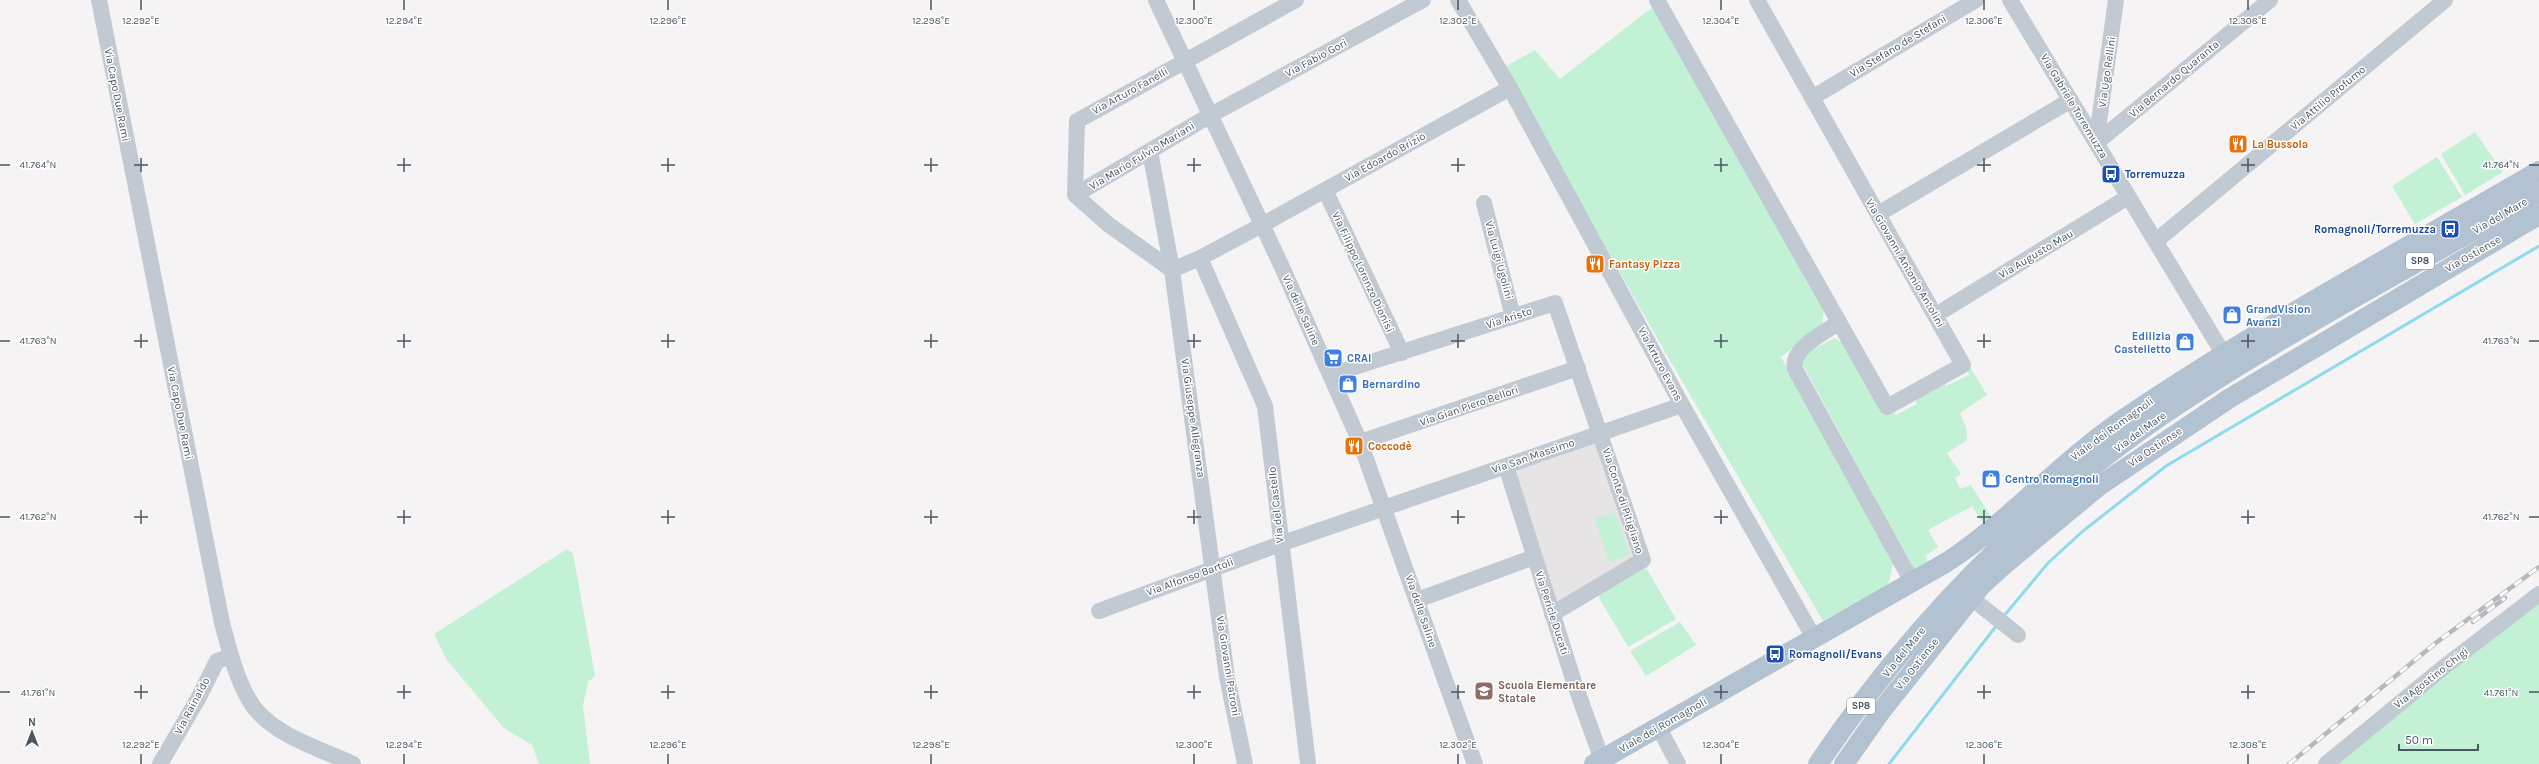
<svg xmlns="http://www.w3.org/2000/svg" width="2539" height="764" viewBox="0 0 2539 764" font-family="Karla,sans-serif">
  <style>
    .education { fill: #e6e4e5 }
    .green { fill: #c3f1d5 }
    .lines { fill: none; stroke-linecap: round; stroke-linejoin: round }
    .stream { stroke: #90daee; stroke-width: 3 }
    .minor { stroke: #c1cad2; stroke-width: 16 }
    .major { stroke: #b3c2d1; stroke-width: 20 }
    .rail-casing { stroke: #b5b8bd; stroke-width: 4.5 }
    .rail { stroke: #fff; stroke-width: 3; stroke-dasharray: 9; stroke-linecap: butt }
    .ticks { fill: none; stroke: #4a5661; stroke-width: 1.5 }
    .labels { text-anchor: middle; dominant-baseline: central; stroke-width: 3; stroke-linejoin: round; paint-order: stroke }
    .shield { fill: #fff; stroke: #808990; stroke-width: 1 }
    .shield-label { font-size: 10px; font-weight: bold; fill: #4a5661 }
    .street-label { font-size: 11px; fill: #4a5661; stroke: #fff }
    .food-label { font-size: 11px; font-weight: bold; fill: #c56008; stroke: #fff; text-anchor: start }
    .transit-label { font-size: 11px; font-weight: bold; fill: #164399; stroke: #fff; text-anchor: start }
    .shop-label { font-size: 11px; font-weight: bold; fill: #366cbe; stroke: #fff; text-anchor: start }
    .education-label { font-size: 11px; font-weight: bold; fill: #785e54; stroke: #fff; text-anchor: start }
    .ticks-label { font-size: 10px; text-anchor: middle; fill: #4a5661; stroke: #fff; stroke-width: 3; stroke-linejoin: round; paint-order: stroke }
  </style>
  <rect width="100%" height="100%" fill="#f5f3f3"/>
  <!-- education -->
  <path class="education" d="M1596,441l39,113 -1,4 -78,46 -42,-133z"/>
  <!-- green -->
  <path class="green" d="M1654,6l170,303 -2,15 -41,33 113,203 -6,26 -65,35 -151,-257 -169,-296 32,-18 25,29z
    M2475,132l28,40 -38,23 -24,-41z
    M2437,157l25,40 -47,27 -23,-38z
    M1835,338l9,6 52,71 21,-11 -3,-7 29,-16 3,5 23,-11 -2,-6 3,-2 17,28 -27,18 6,14 1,13 -20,13 14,21 -6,4 5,11 11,-4 21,33 -8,6 -12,-18 -44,24 10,17 -13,9 3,6 -14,8 -112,-207 3,-10z
    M1615,512l15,43 -21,7 -14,-43z
    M567,549l6,4 22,123 -7,6 -5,23 7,59h-51l-7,-19 -28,-17 -57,-68 -13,-26z
    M1646,568l30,51 -48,28 -30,-51z
    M2539,594v170h-213z
    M1680,622l16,23 -50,31 -16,-25z"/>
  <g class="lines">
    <!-- stream -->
    <path class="stream" d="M2003,617l45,-54 35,-32 83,-65 373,-220
      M1889,764l108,-139"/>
    <!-- minor -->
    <path class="minor" d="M99,0l123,623c7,25 13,52 26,75 19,36 71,50 105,66
      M1156,0l126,267 78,175 115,322
      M1296,0l-219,121 -2,74 34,30 63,45 28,-12 60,-32 250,-138
      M1458,0l52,88 172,317 132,233
      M1657,0l230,407 76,-42 -206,-365
      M2010,0l214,355
      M1820,93l156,-93
      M2096,143l174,-143
      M2096,143l20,-143
      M1150,151l22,119 55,407 18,87
      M1325,190l77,163
      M1075,195l134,-79 214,-116
      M1484,203l29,114
      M1885,210l186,-110
      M2156,241l289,-241
      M1200,258l65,148 43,358
      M1944,310l184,-113
      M1839,322c-14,11 -49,26 -44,47l117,213
      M1330,375l225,-72 88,257 -91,54
      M1360,442l218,-74
      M1506,466l68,216 28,78
      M1970,597l48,38
      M1417,600l117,-43
      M1099,611l181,-67 402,-139
      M1659,728l19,36
      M160,764l39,-67 18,-36 14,-5
      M2326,764l118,-97 95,-73"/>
    <!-- major -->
    <path class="major" d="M1594,764l353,-202c64,-42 114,-101 178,-144 133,-90 275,-166 414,-247
      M1818,764c88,-131 199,-246 327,-337 125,-87 262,-157 394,-234
      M1844,764l38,-54 98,-123 25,-23 94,-78 131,-88 309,-183"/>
    <!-- rail casing -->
    <g class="rail-casing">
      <path id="rail" d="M2473,622l32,-24
        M2289,764l148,-122 102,-75"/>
    </g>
    <!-- rail -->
    <use href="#rail" class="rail"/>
  </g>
  <!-- ticks -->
  <path class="ticks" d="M141,0v10M404,0v10M668,0v10M931,0v10M1194,0v10M1458,0v10M1721,0v10M1984,0v10M2248,0v10M141,158v14M404,158v14M668,158v14M931,158v14M1194,158v14M1458,158v14M1721,158v14M1984,158v14M2248,158v14M0,165h10M134,165h14M397,165h14M661,165h14M924,165h14M1187,165h14M1451,165h14M1714,165h14M1977,165h14M2241,165h14M2529,165h10M141,334v14M404,334v14M668,334v14M931,334v14M1194,334v14M1458,334v14M1721,334v14M1984,334v14M2248,334v14M0,341h10M134,341h14M397,341h14M661,341h14M924,341h14M1187,341h14M1451,341h14M1714,341h14M1977,341h14M2241,341h14M2529,341h10M141,510v14M404,510v14M668,510v14M931,510v14M1194,510v14M1458,510v14M1721,510v14M1984,510v14M2248,510v14M0,517h10M134,517h14M397,517h14M661,517h14M924,517h14M1187,517h14M1451,517h14M1714,517h14M1977,517h14M2241,517h14M2529,517h10M141,685v14M404,685v14M668,685v14M931,685v14M1194,685v14M1458,685v14M1721,685v14M1984,685v14M2248,685v14M0,692h10M134,692h14M397,692h14M661,692h14M924,692h14M1187,692h14M1451,692h14M1714,692h14M1977,692h14M2241,692h14M2529,692h10M141,754v10M404,754v10M668,754v10M931,754v10M1194,754v10M1458,754v10M1721,754v10M1984,754v10M2248,754v10"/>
  <!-- icons -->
  <defs>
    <g id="restaurant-square" transform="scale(1)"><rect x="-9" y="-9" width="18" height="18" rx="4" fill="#e8710a" stroke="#fff"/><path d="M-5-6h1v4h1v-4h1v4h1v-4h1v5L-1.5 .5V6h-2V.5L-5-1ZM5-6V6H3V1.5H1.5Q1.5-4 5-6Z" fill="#fff"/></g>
    <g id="bus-square" transform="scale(1)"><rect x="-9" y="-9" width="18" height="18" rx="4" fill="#1a4fb4" stroke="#fff"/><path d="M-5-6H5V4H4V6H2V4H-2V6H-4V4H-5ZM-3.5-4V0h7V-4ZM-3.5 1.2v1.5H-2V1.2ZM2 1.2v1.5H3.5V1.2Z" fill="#fff"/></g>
    <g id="shop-square" transform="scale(1)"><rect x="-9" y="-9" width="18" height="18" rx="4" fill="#3f7fe0" stroke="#fff"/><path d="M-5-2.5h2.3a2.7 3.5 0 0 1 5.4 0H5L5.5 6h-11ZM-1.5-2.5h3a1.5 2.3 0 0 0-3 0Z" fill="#fff"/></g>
    <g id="supermarket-square" transform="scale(1)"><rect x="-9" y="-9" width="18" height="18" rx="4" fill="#3f7fe0" stroke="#fff"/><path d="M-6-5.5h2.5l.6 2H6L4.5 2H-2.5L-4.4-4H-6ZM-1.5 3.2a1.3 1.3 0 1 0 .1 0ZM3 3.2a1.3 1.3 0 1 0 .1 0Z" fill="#fff"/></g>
    <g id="school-square" transform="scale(1)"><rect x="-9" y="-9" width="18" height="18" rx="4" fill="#8d6e63" stroke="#fff"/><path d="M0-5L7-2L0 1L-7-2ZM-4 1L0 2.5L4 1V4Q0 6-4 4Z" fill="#fff"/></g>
  </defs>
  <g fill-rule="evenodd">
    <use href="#restaurant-square" x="2238" y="144"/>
    <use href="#bus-square" x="2111" y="174"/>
    <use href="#bus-square" x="2450" y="229"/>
    <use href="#restaurant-square" x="1595" y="264"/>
    <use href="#shop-square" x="2232" y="315"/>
    <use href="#shop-square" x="2185" y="342"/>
    <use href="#supermarket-square" x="1333" y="358"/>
    <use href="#shop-square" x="1348" y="384"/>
    <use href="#restaurant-square" x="1354" y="446"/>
    <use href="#shop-square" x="1991" y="479"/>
    <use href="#bus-square" x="1775" y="654"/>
    <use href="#school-square" x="1484" y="691"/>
  </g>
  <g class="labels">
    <!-- shield labels -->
    <g class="shield">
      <rect x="2406" y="253" width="28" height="16" rx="3"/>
      <rect x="1847" y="698" width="28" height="16" rx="3"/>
    </g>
    <g class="shield-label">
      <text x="2420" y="261">SP8</text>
      <text x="1861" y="706">SP8</text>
    </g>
    <!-- street labels -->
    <g class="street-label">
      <text transform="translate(1898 46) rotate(-31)">Via Stefano de Stefani</text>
      <text transform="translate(1316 58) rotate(-28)">Via Fabio Gori</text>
      <text transform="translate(2107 72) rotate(-82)">Via Ugo Rellini</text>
      <text transform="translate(2174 79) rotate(-40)">Via Bernardo Quaranta</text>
      <text transform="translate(1130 91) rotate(-29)">Via Arturo Fanelli</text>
      <text transform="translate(117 95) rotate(79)">Via Capo Due Rami</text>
      <text transform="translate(2328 98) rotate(-40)">Via Attilio Profumo</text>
      <text transform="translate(2074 106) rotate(59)">Via Gabriele Torremuzza</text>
      <text transform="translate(1142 156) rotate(-31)">Via Mario Fulvio Mariani</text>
      <text transform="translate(1385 157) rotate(-29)">Via Edoardo Brizio</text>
      <text transform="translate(2500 216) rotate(-30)">Via del Mare</text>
      <text transform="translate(2036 254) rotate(-31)">Via Augusto Mau</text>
      <text transform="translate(2473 254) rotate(-30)">Via Ostiense</text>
      <text transform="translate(1499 260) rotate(75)">Via Luigi Ugolini</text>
      <text transform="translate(1905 263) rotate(60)">Via Giovanni Antonio Antolini</text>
      <text transform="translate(1363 272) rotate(65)">Via Filippo Lorenzo Dionisi</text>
      <text transform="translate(1301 310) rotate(66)">Via delle Saline</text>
      <text transform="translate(1509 318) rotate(-18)">Via Aristo</text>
      <text transform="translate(1660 364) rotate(62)">Via Arturo Evans</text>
      <text transform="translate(1469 406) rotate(-19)">Via Gian Piero Bellori</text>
      <text transform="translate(180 413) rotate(79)">Via Capo Due Rami</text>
      <text transform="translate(1193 418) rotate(82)">Via Giuseppe Allegranza</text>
      <text transform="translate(2112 429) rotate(-36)">Viale dei Romagnoli</text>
      <text transform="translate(2140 432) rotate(-36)">Via del Mare</text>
      <text transform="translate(2155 447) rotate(-34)">Via Ostiense</text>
      <text transform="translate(1533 456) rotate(-19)">Via San Massimo</text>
      <text transform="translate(1623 501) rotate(72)">Via Conte di Pitigliano</text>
      <text transform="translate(1276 505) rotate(-96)">Via del Castello</text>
      <text transform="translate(1190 577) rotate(-20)">Via Alfonso Bartoli</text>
      <text transform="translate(1421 611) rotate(71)">Via delle Saline</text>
      <text transform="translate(1552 613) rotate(72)">Via Pericle Ducati</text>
      <text transform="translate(1904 652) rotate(-51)">Via del Mare</text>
      <text transform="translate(1917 664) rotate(-52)">Via Ostiense</text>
      <text transform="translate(1228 666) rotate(81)">Via Giovanni Patroni</text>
      <text transform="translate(2431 678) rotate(-38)">Via Agostino Chigi</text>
      <text transform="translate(192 706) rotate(-62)">Via Rainaldo</text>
      <text transform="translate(1663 725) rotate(-30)">Viale dei Romagnoli</text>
    </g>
    <!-- food labels -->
    <g class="food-label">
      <text x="2252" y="144">La Bussola</text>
      <text x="1609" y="264">Fantasy Pizza</text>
      <text x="1368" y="446">Coccodè</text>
    </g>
    <!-- transit labels -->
    <g class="transit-label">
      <text x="2125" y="174">Torremuzza</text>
      <text x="2436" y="229" text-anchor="end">Romagnoli/Torremuzza</text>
      <text x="1789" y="654">Romagnoli/Evans</text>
    </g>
    <!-- shop labels -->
    <g class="shop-label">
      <text x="2246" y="309">GrandVision<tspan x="2246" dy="13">Avanzi</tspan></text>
      <text x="2171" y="336" text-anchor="end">Edilizia<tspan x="2171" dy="13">Castelletto</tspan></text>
      <text x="1347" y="358">CRAI</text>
      <text x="1362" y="384">Bernardino</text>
      <text x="2005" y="479">Centro Romagnoli</text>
    </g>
    <!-- education labels -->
    <g class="education-label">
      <text x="1498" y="685">Scuola Elementare<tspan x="1498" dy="13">Statale</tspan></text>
    </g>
  </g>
  <g class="ticks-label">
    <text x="141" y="24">12.292°E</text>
    <text x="404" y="24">12.294°E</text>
    <text x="668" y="24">12.296°E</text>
    <text x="931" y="24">12.298°E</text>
    <text x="1194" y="24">12.300°E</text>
    <text x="1458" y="24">12.302°E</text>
    <text x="1721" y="24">12.304°E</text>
    <text x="1984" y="24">12.306°E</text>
    <text x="2248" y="24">12.308°E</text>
    <text x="38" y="168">41.764°N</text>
    <text x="2501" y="168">41.764°N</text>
    <text x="38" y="344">41.763°N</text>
    <text x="2501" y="344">41.763°N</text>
    <text x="38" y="520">41.762°N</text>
    <text x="2501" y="520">41.762°N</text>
    <text x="38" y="696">41.761°N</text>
    <text x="2501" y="696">41.761°N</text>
    <text x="141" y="748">12.292°E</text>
    <text x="404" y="748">12.294°E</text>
    <text x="668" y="748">12.296°E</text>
    <text x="931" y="748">12.298°E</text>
    <text x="1194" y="748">12.300°E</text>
    <text x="1458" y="748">12.302°E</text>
    <text x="1721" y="748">12.304°E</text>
    <text x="1984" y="748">12.306°E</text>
    <text x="2248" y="748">12.308°E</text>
  </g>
  <!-- north arrow -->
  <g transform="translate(32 732)" stroke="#ffffff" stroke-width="3" paint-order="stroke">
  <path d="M0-3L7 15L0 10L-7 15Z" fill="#4a5661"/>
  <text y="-6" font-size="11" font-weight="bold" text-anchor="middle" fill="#4a5661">N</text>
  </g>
  <!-- scale -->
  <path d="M2399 744v6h79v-6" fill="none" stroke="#4a5661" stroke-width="2"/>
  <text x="2405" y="744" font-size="12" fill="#4a5661" stroke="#ffffff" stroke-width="3" paint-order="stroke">50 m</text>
</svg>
